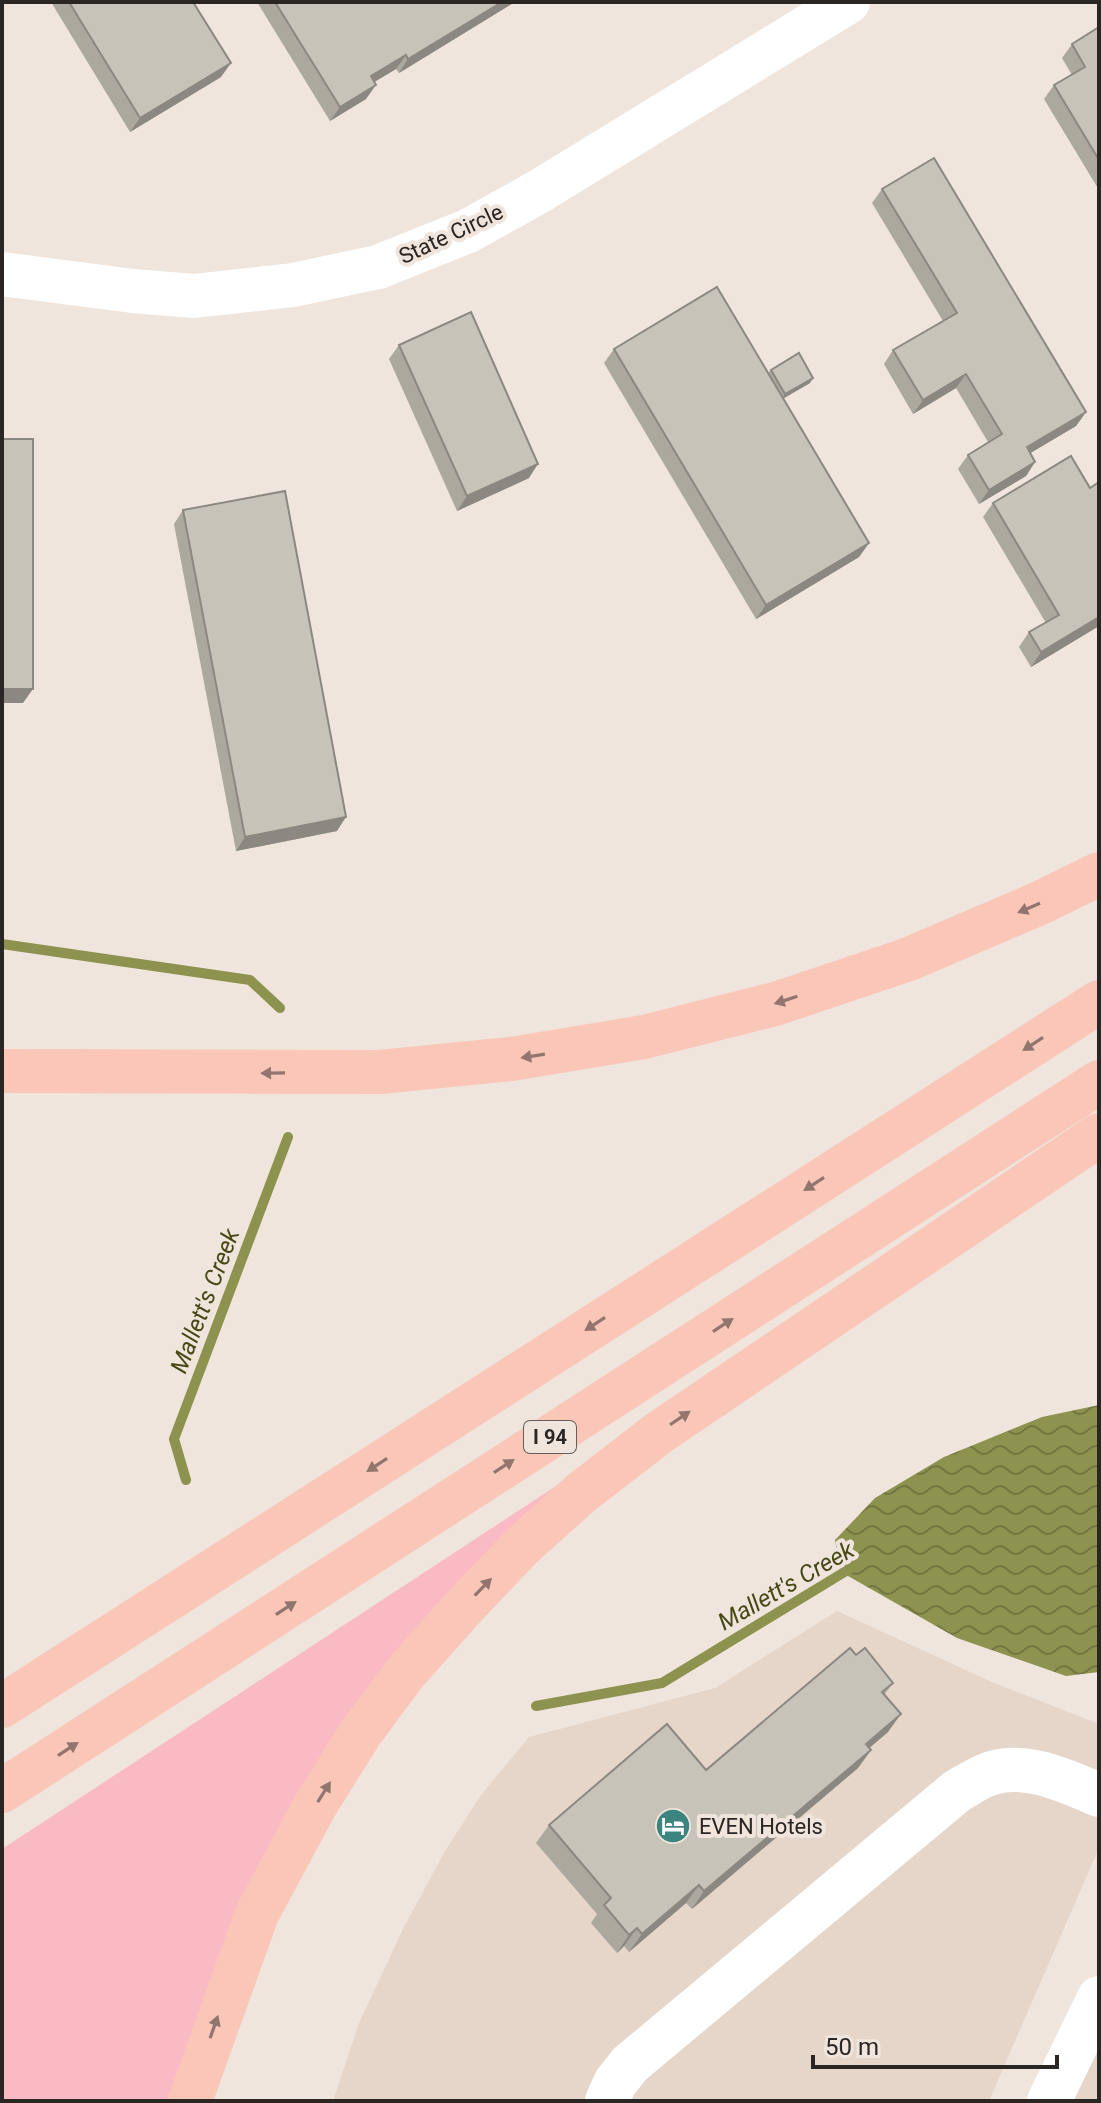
<svg xmlns="http://www.w3.org/2000/svg" width="1101" height="2103" viewBox="0 0 1101 2103" font-family="Roboto,sans-serif">
  <style>
    .built { fill: #e6d6ca }
    .green { fill: #f9bac3 }
    .water { fill: url(#water-waves) }
    .lines { fill: none; stroke-linecap: round; stroke-linejoin: round }
    .stream { stroke: #8d924e; stroke-width: 10 }
    .minor { stroke: #fff; stroke-width: 44 }
    .highway { stroke: #fac6b8; stroke-width: 44 }
    .wall { fill: #aba89e }
    .shaded-wall { fill: #8b8881 }
    .building { fill: #c7c3b8; stroke: #8b8881; stroke-width: 2 }
    .oneway { fill: #92766e }
    .labels { text-anchor: middle; dominant-baseline: central; stroke-width: 8; stroke-linejoin: round; paint-order: stroke }
    .shield { fill: #efe5dd; stroke: #655f5c; stroke-width: 2 }
    .shield-label { font-size: 20px; font-weight: bold; fill: #2a2624 }
    .street-label { font-size: 22px; fill: #2a2624; stroke: #efe5dd }
    .poi-label { font-size: 22px; fill: #2a2624; stroke: #efe5dd; text-anchor: start }
    .water-label { font-size: 24px; font-style: italic; fill: #474915; stroke: #efe5dd }
  </style>
  <defs>
    <pattern id="water-waves" width="16" height="10" patternUnits="userSpaceOnUse" patternTransform="scale(2)"><rect width="16" height="10" fill="#8d924e"/><path d="M0 5q4-4 8 0t8 0" fill="none" stroke="#737741"/></pattern>
  </defs>
  <rect width="100%" height="100%" fill="#efe5dd"/>
  <!-- built -->
  <path class="built" d="M837,1611l155,71 107,42v124l-110,253h-656l26,-78 44,-94 42,-78 36,-56 48,-58 186,-49z
    M1099,1998v103h-50z"/>
  <!-- green -->
  <path class="green" d="M602,1456l-151,142 -278,503h-171v-252z"/>
  <!-- water -->
  <path class="water" d="M1099,1405v267l-33,4 -109,-38 -116,-66 -6,-32 40,-42 69,-41 98,-40z"/>
  <g class="lines">
    <!-- stream -->
    <path class="stream" d="M2,944l248,36 30,28
      M186,1480l-12,-41 114,-302
      M536,1706l126,-23 189,-115"/>
    <!-- minor -->
    <path class="minor" d="M2,274l131,17 61,5 99,-11 85,-18 90,-36 70,-39 310,-190
      M607,2101l8,-18 15,-19 327,-273c9,-5 18,-11 27,-15 37,-17 82,5 115,19
      M1049,2101l50,-103"/>
    <!-- highway -->
    <path class="highway" d="M2,1071l378,1 131,-13 133,-22 131,-33 134,-45 131,-56 59,-29
      M2,1706l1097,-704
      M2,1791l1097,-709
      M190,2101l67,-187 58,-108 45,-72 45,-61 57,-64 59,-62 60,-54 79,-61 439,-297"/>
  </g>
  <!-- wall -->
  <path class="wall" d="M51,2h142l28,75 -91,55z
    M257,2h258l-116,71 -3,-4 -22,13 -8,17 -36,22z
    M1099,27v163l-55,-91 10,-14 18,-10 -10,-17 10,-14z
    M882,189l204,223 -10,14 -46,27 5,9 -9,14 -47,28 -21,-35 10,-14 20,-13 -32,-54 -43,26 -29,-50 9,-14 50,-29 -71,-118z
    M399,345l130,133 -72,33 -68,-152z
    M614,349l154,24 3,-3 39,13 -27,16 86,144 -10,14 -103,62 -152,-256z
    M1099,482v144l-68,41 -12,-20 10,-15 17,-9 -63,-106 10,-14 97,-15z
    M183,510l154,321 -101,20 -62,-327z
    M856,1655l37,28 -9,12 4,37 -19,16 2,2 -13,18 -166,141 -6,-6 -57,49 -5,-6 -7,7 -26,-30 6,-9 -61,-71 13,-18 157,-55z"/>
  <!-- shaded-wall -->
  <path class="shaded-wall" d="M502,2h13l-116,71 9,-14z
    M406,55l-10,14 -35,21 10,-14z
    M231,63l-10,14 -91,55 10,-14z
    M376,85l-10,14 -36,22 10,-14z
    M966,374l-10,14 -43,26 10,-14z
    M813,378l-3,5 -28,16 3,-5z
    M1086,412l-10,14 -59,35 10,-14z
    M1035,462l-9,14 -47,28 10,-14z
    M538,464l-9,14 -72,33 10,-15z
    M869,543l-10,14 -103,62 10,-14z
    M1099,617v9l-68,41 10,-15z
    M2,689h31l-10,14h-21z
    M346,817l-9,14 -101,20 9,-14z
    M901,1714l-13,18 -35,30 13,-18z
    M871,1750l-13,18 -166,141 12,-18z
    M699,1885l-13,18 -57,49 13,-18z
    M637,1928l-13,18 -7,7 12,-18z"/>
  <!-- building -->
  <path class="building" d="M69,2h124l38,61 -91,55z
    M275,2h227l-94,57 -2,-4 -35,21 5,9 -36,22z
    M1099,27v133l-45,-75 31,-18 -13,-23z
    M934,158l152,254 -59,35 8,15 -46,28 -21,-35 34,-21 -36,-60 -43,26 -30,-50 64,-37 -75,-124z
    M717,287l152,256 -103,62 -152,-256z
    M471,312l67,152 -71,32 -68,-151z
    M799,353l14,25 -28,16 -14,-24z
    M2,439h31v250h-31z
    M1071,456l19,32 9,-6v135l-58,35 -12,-20 30,-17 -66,-112z
    M285,491l61,326 -101,20 -62,-327z
    M850,1648l6,7 9,-7 28,35 -11,9 19,22 -35,30 5,6 -167,141 -5,-6 -57,49 -5,-6 -8,7 -25,-30 7,-7 -62,-73 118,-101 39,46z"/>
  <!-- one-way arrows -->
  <defs><path id="oneway-solid" d="M-6-.8H1V-3.2L6.5 0L1 3.2V.8H-6Z" transform="scale(2)"/></defs>
  <g class="oneway">
    <use href="#oneway-solid" transform="translate(1029 908) rotate(157)"/>
    <use href="#oneway-solid" transform="translate(786 1000) rotate(162)"/>
    <use href="#oneway-solid" transform="translate(1033 1044) rotate(147)"/>
    <use href="#oneway-solid" transform="translate(533 1056) rotate(171)"/>
    <use href="#oneway-solid" transform="translate(273 1073) rotate(179)"/>
    <use href="#oneway-solid" transform="translate(814 1184) rotate(147)"/>
    <use href="#oneway-solid" transform="translate(595 1324) rotate(147)"/>
    <use href="#oneway-solid" transform="translate(723 1325) rotate(-33)"/>
    <use href="#oneway-solid" transform="translate(680 1418) rotate(-34)"/>
    <use href="#oneway-solid" transform="translate(377 1465) rotate(147)"/>
    <use href="#oneway-solid" transform="translate(504 1466) rotate(-33)"/>
    <use href="#oneway-solid" transform="translate(483 1587) rotate(-46)"/>
    <use href="#oneway-solid" transform="translate(286 1608) rotate(-33)"/>
    <use href="#oneway-solid" transform="translate(68 1749) rotate(-33)"/>
    <use href="#oneway-solid" transform="translate(324 1792) rotate(-58)"/>
    <use href="#oneway-solid" transform="translate(214 2027) rotate(-71)"/>
  </g>
  <!-- icons -->
  <defs>
    <g id="hotel-disc" transform="scale(1.8)"><circle r="9.5" fill="#3c847e" stroke="#efe5dd"/><path d="M-6-4.5h1.5V1H6V5H4.5V3h-9V5H-6ZM-4 0a1.8 1.8 0 1 1 3.6 0ZM.5 0V-2.5h3Q6-2.5 6 0Z" fill="#fff"/></g>
  </defs>
  <g fill-rule="evenodd">
    <use href="#hotel-disc" x="673" y="1826"/>
  </g>
  <g class="labels">
    <!-- shield labels -->
    <rect class="shield" x="524" y="1421" width="52" height="32" rx="6"/>
    <g class="shield-label">
      <text x="550" y="1437">I 94</text>
    </g>
    <!-- street labels -->
    <g class="street-label">
      <text transform="translate(451 234) rotate(-25)">State Circle</text>
    </g>
    <!-- poi labels -->
    <g class="poi-label">
      <text x="699" y="1826">EVEN Hotels</text>
    </g>
    <!-- water labels -->
    <g class="water-label">
      <text transform="translate(205 1301) rotate(-69)">Mallett's Creek</text>
      <text transform="translate(786 1586) rotate(-30)">Mallett's Creek</text>
    </g>
  </g>
  <!-- border -->
  <rect width="1101" height="2103" fill="none" stroke="#2a2624" stroke-width="8"/>
  <!-- scale -->
  <path d="M813 2055v12h244v-12" fill="none" stroke="#2a2624" stroke-width="4"/>
  <text x="825" y="2055" font-size="24" fill="#2a2624" stroke="#efe5dd" stroke-width="6" paint-order="stroke">50 m</text>
</svg>
